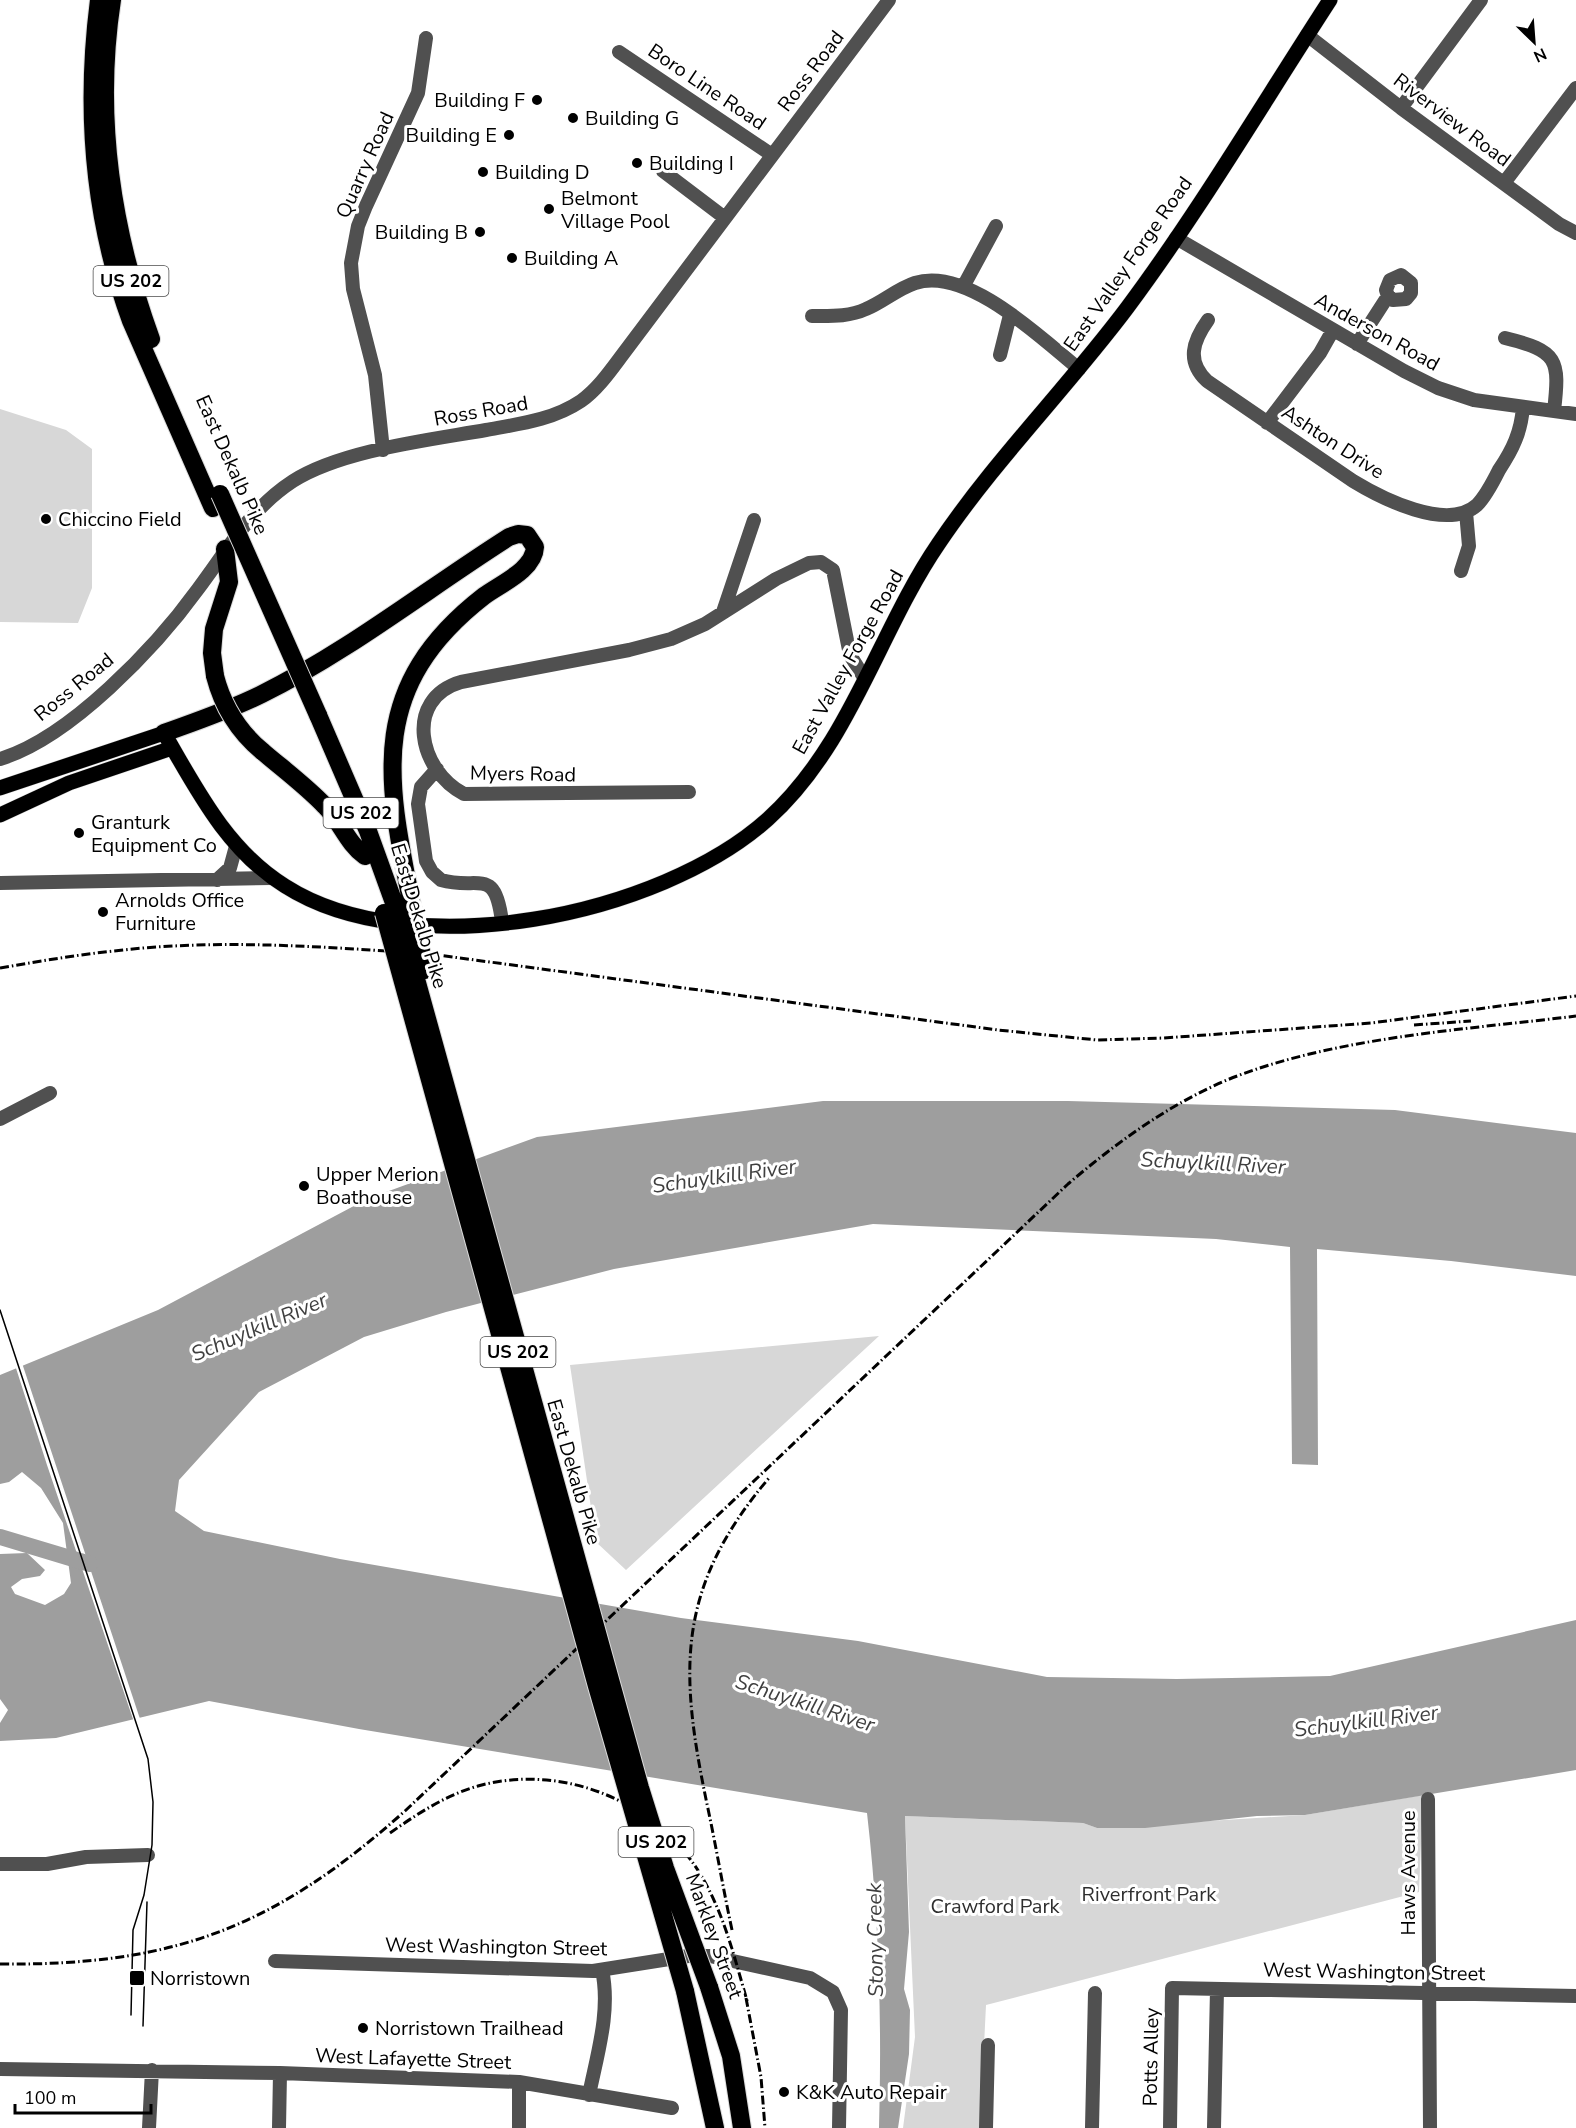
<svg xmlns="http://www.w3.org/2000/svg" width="1576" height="2128" viewBox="0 0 1576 2128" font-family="'Nunito Sans',sans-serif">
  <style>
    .green { fill: #d7d7d7 }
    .water { fill: #9e9e9e }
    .pier { fill: #fff }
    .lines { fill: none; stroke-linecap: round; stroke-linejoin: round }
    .river { stroke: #9e9e9e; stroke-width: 16 }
    .major-casing { stroke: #dbdbdb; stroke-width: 16 }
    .highway-casing { stroke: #dbdbdb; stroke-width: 20 }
    .minor { stroke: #505050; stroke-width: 14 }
    .major { stroke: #000; stroke-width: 15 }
    .highway { stroke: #000; stroke-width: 18 }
    .tram { stroke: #000; stroke-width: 1.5 }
    .rail { stroke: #000; stroke-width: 3; stroke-dasharray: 9 3 1.5 3; stroke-linecap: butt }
    .highway-bridge-casing { stroke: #dbdbdb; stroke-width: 20; stroke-linecap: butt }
    .highway-bridge { stroke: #000; stroke-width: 18 }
    .poi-dot { fill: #000; stroke: #fff; stroke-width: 2 }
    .labels { text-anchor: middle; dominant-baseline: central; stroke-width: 6; stroke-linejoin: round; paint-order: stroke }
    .shield { fill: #fff; stroke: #4c4c4c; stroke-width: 1.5 }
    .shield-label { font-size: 18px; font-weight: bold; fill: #000 }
    .street-label { font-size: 20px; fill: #000; stroke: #fff }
    .poi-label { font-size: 20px; fill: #000; stroke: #fff; text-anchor: start }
    .park-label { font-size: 20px; fill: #2e2e2e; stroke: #fff }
    .water-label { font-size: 21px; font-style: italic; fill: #3f3f3f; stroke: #fff }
  </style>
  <rect width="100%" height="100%" fill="#fff"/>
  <!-- green -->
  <path class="green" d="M0,409l66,21 26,19v139l-14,35 -78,-1z
    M879,1336l-253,234 -30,-28 -26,-177z
    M1423,1795l-4,97 -433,113 -6,123h-77l12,-91 -10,-221 178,7 14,5 208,-13z"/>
  <!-- water -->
  <path class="water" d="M823,1101h245l327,9 181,23v143l-125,-15 -134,-12 1,216 -26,-1 -2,-217 -74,-8 -343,-15 -259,45 -168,43 -82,25 -105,55 -80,88 -4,31 29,20 136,28 341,59 177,23 189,36 130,2 153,-3 246,-56v150l-271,45 -48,1 -112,12h-48l-14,-5 -178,-7 4,116 -5,57 6,21 -1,44 -11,74h-19c3,-105 0,-211 -12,-315l-508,-84 -150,-28 -153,37 -56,3v-18l8,-13 -8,-11v-145l27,-1 18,17 -5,6 -18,3 -11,8 4,7 30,11 19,-11 7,-11 -8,-60 -22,-35 -19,-16 -13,10 -9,2v-109l158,-65 209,-111 170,-62z"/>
  <!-- pier -->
  <path class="pier" d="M22,1363l117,353 2,5 -7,1 -87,-257 -32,-100z"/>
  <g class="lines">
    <!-- river -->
    <path class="river" d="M0,1537l90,27"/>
    <!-- major casing -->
    <g class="major-casing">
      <path id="major" d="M0,788l164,-55c33,57 63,117 121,153 127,81 375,30 483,-67 83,-75 110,-187 171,-276 56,-83 128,-155 188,-235 73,-98 136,-205 203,-308
        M0,815l69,-32 103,-35"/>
    </g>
    <!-- highway casing -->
    <g class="highway-casing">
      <path id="highway" d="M99,0c-14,109 -6,217 32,321l82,187
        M112,0c-18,117 -1,229 39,339
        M215,676l-3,-23 2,-24 15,-47 -4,-33
        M318,715l50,116 30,83
        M164,733c33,-12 66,-23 98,-39 87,-43 165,-105 247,-157l9,-3 9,1 8,12c-1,23 -35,37 -51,49 -121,94 -96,188 -70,320
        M262,751c21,18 44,35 63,55 16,16 22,37 40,50
        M709,1987l22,69 11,72
        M685,1991l30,137"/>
    </g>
    <!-- minor -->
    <path class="minor" d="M1307,35l94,73 158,116 17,9
      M619,52l153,103
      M1401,108l80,-108
      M663,171l62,47
      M1504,183l72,-95
      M1176,238l228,133 34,17 36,12 102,14
      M963,287l33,-61
      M812,316c19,0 37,1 54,-7 17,-7 31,-20 49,-26 52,-17 126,55 164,86
      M1208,320c-15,21 -22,41 -1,61l146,100c28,17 94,51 124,24 9,-9 16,-23 22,-35 14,-21 22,-38 24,-63
      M1505,338c53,13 55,21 49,73
      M1357,344l31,-48 -2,-6 4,-10 11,-5 10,8v10l-5,6 -13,1 -5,-4
      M1000,355l10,-40
      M1267,423l53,-70 13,-23
      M383,450l-8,-75 -22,-86 -2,-26 7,-37 8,-20 52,-113 8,-55
      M1461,571l8,-25 -3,-34
      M723,612l31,-92
      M0,759c70,-21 156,-112 198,-170 30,-40 52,-80 95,-108 49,-31 137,-41 193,-51 33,-6 67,-10 95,-29 17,-12 30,-31 42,-47l266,-354
      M437,769l-16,18 -3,17 8,57 6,11 9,8c38,11 54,-15 61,42
      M689,792l-225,2c-45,-23 -61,-95 -3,-112l168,-32 42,-11 34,-15 71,-45 33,-16 12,-1 12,8 17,85 15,24
      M217,880l13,-12 6,-22
      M0,883l272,-5
      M0,1119l50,-26
      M1428,1799l2,329
      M0,1864h47l39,-7 62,-2
      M275,1961l318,10 95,-15h22l100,22 23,14 8,18 -2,118
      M0,2069l280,4 239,9 153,26
      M589,2095c8,-40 22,-84 13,-125
      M149,2128l3,-58
      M279,2128l1,-55
      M519,2128v-46
      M986,2128l2,-83
      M1092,2128l3,-135
      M1170,2128l2,-140 404,8
      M1214,2128l3,-138"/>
    <!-- major -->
    <use href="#major" class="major"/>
    <!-- highway -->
    <use href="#highway" class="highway"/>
    <!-- tram -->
    <path class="tram" d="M0,1310l148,449 5,43 -1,43 -8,50 -11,35 -2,85
      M143,2026l4,-124"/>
    <!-- rail -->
    <path class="rail" d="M0,968c41,-7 82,-14 123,-18 101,-11 205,-3 307,4l568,76 99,10 67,-2 207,-15 205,-27
      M1414,1025l57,-4
      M390,1833c27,-19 56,-38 88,-47 83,-23 176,14 221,86 25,40 36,88 49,132
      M732,1930c-9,-42 -16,-84 -25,-126 -28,-134 -31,-216 62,-326
      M0,1964c175,2 275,-37 405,-153l663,-627c48,-41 100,-79 159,-104 106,-43 236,-50 349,-64
      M746,1998l15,79 4,51"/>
    <!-- highway-bridge casing -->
    <g class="highway-bridge-casing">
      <path id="highway-bridge" d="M220,494l98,221
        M215,676c8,31 23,55 47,75
        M384,913l213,773 88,305
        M398,914l242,874 25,80 44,119
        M414,916l11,54"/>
    </g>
    <!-- highway-bridge -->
    <use href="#highway-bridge" class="highway-bridge"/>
  </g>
  <!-- markers -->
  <g class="poi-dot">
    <circle cx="537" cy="100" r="6"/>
    <circle cx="573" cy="118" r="6"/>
    <circle cx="509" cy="135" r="6"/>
    <circle cx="637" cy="163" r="6"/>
    <circle cx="483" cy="172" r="6"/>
    <circle cx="549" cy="209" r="6"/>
    <circle cx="480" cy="232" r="6"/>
    <circle cx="512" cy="258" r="6"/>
    <circle cx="46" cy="519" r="6"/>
    <circle cx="79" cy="833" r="6"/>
    <circle cx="103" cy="912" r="6"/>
    <circle cx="304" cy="1186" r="6"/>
    <rect x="129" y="1970" width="16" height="16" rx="3"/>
    <circle cx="363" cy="2028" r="6"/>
    <circle cx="784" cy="2092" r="6"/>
  </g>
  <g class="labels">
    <!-- shield labels -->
    <g class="shield">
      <rect x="93.5" y="266" width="75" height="30" rx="4.5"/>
      <rect x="323.5" y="798" width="75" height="30" rx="4.5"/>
      <rect x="480.5" y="1337" width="75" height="30" rx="4.5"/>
      <rect x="618.5" y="1827" width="75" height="30" rx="4.5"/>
    </g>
    <g class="shield-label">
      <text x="131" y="281">US 202</text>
      <text x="361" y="813">US 202</text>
      <text x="518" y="1352">US 202</text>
      <text x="656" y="1842">US 202</text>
    </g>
    <!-- street labels -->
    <g class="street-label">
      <text transform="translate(811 71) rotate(-53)">Ross Road</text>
      <text transform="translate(707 87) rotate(34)">Boro Line Road</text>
      <text transform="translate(1452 120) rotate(37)">Riverview Road</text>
      <text transform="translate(365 165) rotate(-66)">Quarry Road</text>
      <text transform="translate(1128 264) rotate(-55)">East Valley Forge Road</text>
      <text transform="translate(1377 332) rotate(29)">Anderson Road</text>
      <text transform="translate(481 411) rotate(-10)">Ross Road</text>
      <text transform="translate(1333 442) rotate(33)">Ashton Drive</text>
      <text transform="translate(232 465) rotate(66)">East Dekalb Pike</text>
      <text transform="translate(848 662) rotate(-61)">East Valley Forge Road</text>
      <text transform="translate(74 687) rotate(-39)">Ross Road</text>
      <text transform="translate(523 774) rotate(1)">Myers Road</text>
      <text transform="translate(419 916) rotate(73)">East Dekalb Pike</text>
      <text transform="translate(574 1472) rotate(74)">East Dekalb Pike</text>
      <text transform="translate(1408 1873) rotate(-90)">Haws Avenue</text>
      <text transform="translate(714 1936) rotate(70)">Markley Street</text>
      <text transform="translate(496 1947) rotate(1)">West Washington Street</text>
      <text transform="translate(1374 1972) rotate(1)">West Washington Street</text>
      <text transform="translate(1151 2057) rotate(-89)">Potts Alley</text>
      <text transform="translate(413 2059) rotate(2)">West Lafayette Street</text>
    </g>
    <!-- poi labels -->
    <g class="poi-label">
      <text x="525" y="100" text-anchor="end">Building F</text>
      <text x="585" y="118">Building G</text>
      <text x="497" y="135" text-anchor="end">Building E</text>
      <text x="649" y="163">Building I</text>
      <text x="495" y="172">Building D</text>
      <text x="561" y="198">Belmont<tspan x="561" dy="23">Village Pool</tspan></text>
      <text x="468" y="232" text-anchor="end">Building B</text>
      <text x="524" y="258">Building A</text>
      <text x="58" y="519">Chiccino Field</text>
      <text x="91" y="822">Granturk<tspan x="91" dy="23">Equipment Co</tspan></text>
      <text x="115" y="900">Arnolds Office<tspan x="115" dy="23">Furniture</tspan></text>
      <text x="316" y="1174">Upper Merion<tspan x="316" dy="23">Boathouse</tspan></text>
      <text x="150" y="1978">Norristown</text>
      <text x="375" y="2028">Norristown Trailhead</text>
      <text x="796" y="2092">K&amp;K Auto Repair</text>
    </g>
    <!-- park labels -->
    <g class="park-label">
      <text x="1149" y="1894">Riverfront Park</text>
      <text x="995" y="1906">Crawford Park</text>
    </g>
    <!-- water labels -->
    <g class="water-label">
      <text transform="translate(1213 1163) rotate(3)">Schuylkill River</text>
      <text transform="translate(724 1176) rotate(-8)">Schuylkill River</text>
      <text transform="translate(259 1327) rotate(-23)">Schuylkill River</text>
      <text transform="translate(805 1703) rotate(18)">Schuylkill River</text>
      <text transform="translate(1366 1721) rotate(-7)">Schuylkill River</text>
      <text transform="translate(875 1940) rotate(-91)">Stony Creek</text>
    </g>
  </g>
  <!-- north arrow -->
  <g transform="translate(1534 42) rotate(155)" stroke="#ffffff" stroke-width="4.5" paint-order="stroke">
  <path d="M0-4.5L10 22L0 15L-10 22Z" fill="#000000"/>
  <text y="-9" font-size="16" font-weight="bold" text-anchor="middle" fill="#000000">N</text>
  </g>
  <!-- scale -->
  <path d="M15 2104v9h136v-9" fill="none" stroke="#000000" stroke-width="3"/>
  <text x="24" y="2104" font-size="18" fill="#000000" stroke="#ffffff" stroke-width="4.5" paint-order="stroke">100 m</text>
</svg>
